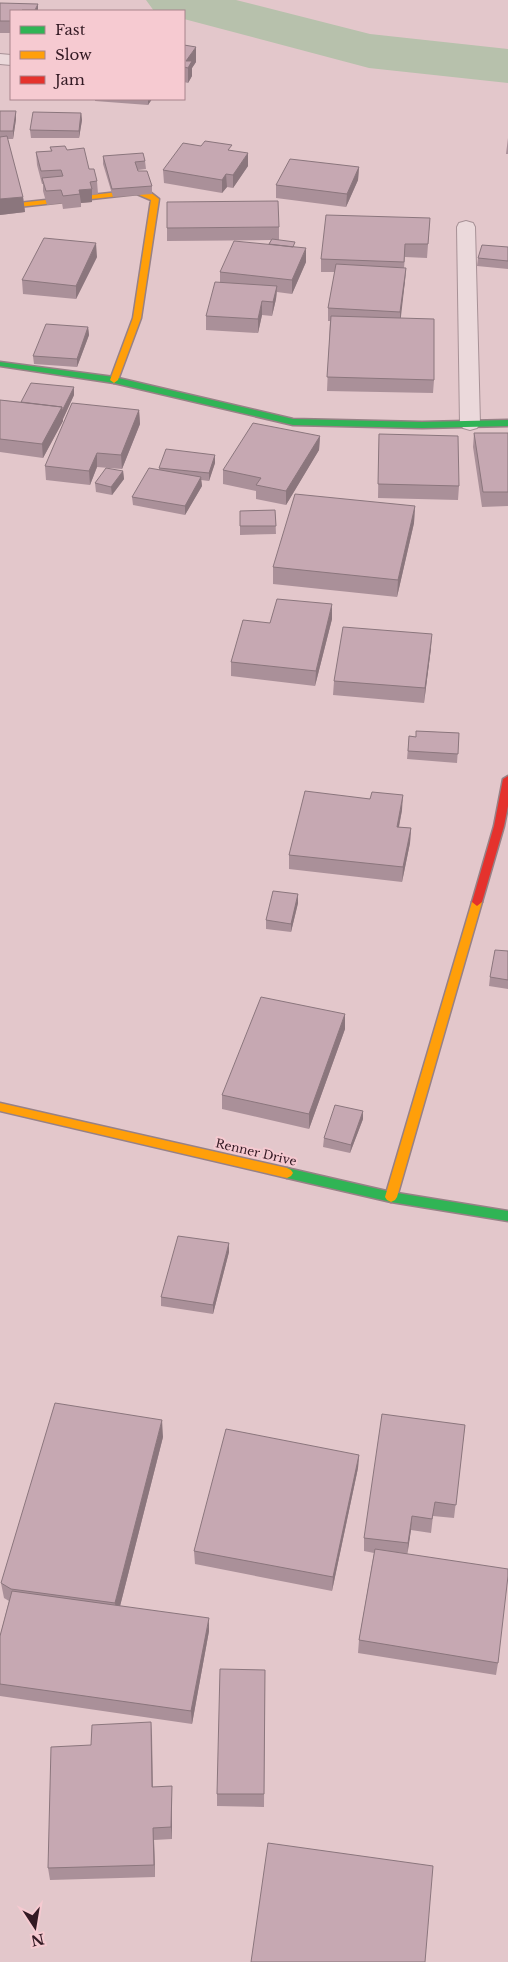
<svg xmlns="http://www.w3.org/2000/svg" width="508" height="1962" viewBox="0 0 508 1962" font-family="'Libre Baskerville',serif">
  <style>
    .lines { fill: none; stroke-linecap: round; stroke-linejoin: round }
    .river { fill: #b7c1ac; fill-rule: evenodd }
    .street-casing { stroke: #a79196; stroke-width: 2 }
    .fast-casing { stroke: #978186; stroke-width: 3 }
    .slow-casing { stroke: #978186; stroke-width: 3 }
    .jam-casing { stroke: #978186; stroke-width: 3 }
    .street { fill: #ebd9db; fill-rule: evenodd }
    .fast { fill: #30b455; fill-rule: evenodd }
    .slow { fill: #ff9f0a; fill-rule: evenodd }
    .jam { fill: #e5322d; fill-rule: evenodd }
    .wall { fill: #aa9099 }
    .shaded-wall { fill: #8b767d }
    .building { fill: #c6a8b2; stroke: #8b767d }
    .labels { text-anchor: middle; dominant-baseline: central; stroke-width: 4; stroke-linejoin: round; paint-order: stroke }
    .street-label { font-size: 12px; fill: #341a24; stroke: #f6cad1 }
  </style>
  <rect width="100%" height="100%" fill="#e3c7cb"/>
  <g class="lines">
    <!-- river -->
    <path class="river" d="M146,0h90l134,34 138,15v34l-139,-15 -185,-49v-8h-30z"/>
    <!-- street casing -->
    <g class="street-casing">
      <path id="street" d="M0,54l11,1v10l-11,-1z
        M466,221l7,2 2,4 5,197 -3,4 -7,2 -7,-2 -3,-4 -3,-197 2,-4z"/>
    </g>
    <!-- fast casing -->
    <g class="fast-casing">
      <path id="fast" d="M0,362l114,15 179,42 129,3 86,-2v6l-86,2 -129,-3 -179,-42 -114,-17z
        M287,1168l104,24 117,19v10l-117,-19 -104,-24 -4,-2 -2,-3 2,-3z"/>
    </g>
    <!-- slow casing -->
    <g class="slow-casing">
      <path id="slow" d="M137,190l13,2 9,7 -18,119 -23,62 -4,3 -4,-3 23,-62 18,-118 -14,-6 -137,15v-4z
        M477,898l5,4 -85,295 -2,3 -4,2 -4,-2 -2,-3 87,-295z
        M0,1103l287,65 4,2 2,3 -2,3 -4,2 -287,-67z"/>
    </g>
    <!-- jam casing -->
    <g class="jam-casing">
      <path id="jam" d="M508,776v30l-4,20 -22,76 -5,4 -5,-4 22,-76 9,-47z"/>
    </g>
    <!-- street -->
    <use href="#street" class="street"/>
    <!-- fast -->
    <use href="#fast" class="fast"/>
    <!-- slow -->
    <use href="#slow" class="slow"/>
    <!-- jam -->
    <use href="#jam" class="jam"/>
  </g>
  <!-- wall -->
  <path class="wall" d="M0,3l38,8h-27v22h-11z
    M184,45l12,17 -4,6v8l-4,7 -4,-1z
    M95,99h57l-4,6 -53,-4z
    M0,111h16v8l-3,20h-6l16,58 2,15 -25,3z
    M81,113l1,7 -3,18h-48l-1,-8z
    M508,138v16h-2z
    M50,147l17,3 22,19 8,12 1,13 -6,1v7l-11,1v4l-18,2 -1,-6 -15,2 -4,-14v-7h-1l-5,-19 -1,-13 15,-1z
    M232,150l16,16 -15,22 -6,-1 -5,6 -58,-10 -1,-13z
    M103,156l42,5 1,8 -8,1v1l14,15v8l-39,3 -10,-33z
    M359,167l-1,13 -12,27 -70,-9v-13z
    M430,218l-3,40 -22,-1 -1,11h2l-1,13 -5,37 34,62 -1,13 -106,-2 3,-70h-2v-13l7,-36h-14v-13z
    M279,227v13l16,7 11,15 -14,32 -15,-2 -1,7 -4,17 -10,-1 -4,18 -52,-3v-14l14,-34v-10l49,-28 2,-4 -104,1v-13z
    M508,247v22l-31,-3 1,-8z
    M97,257l-21,42 -53,-5 -1,-14z
    M88,327l1,8 -12,32 -43,-3 -1,-8z
    M74,387v8l-11,24v2l-20,37 -43,-6v-52l21,2z
    M139,410l1,14 -18,45 -25,-2 -7,18 -44,-5 -1,-14z
    M474,433h34v73l-26,1 -9,-60z
    M379,434l80,52 -1,14 -80,-2z
    M320,436l-1,14 -33,55 -30,-6v-8l-33,-7v-14z
    M215,455v8l-6,18 -8,-1 1,6 -17,29 -52,-10 -1,-8 27,-27v-2z
    M123,471l1,8 -12,16 -16,-3 -1,-9z
    M415,506l-1,17 -17,74 -124,-13v-17z
    M275,510l1,24 -36,1v-24z
    M332,619l-17,67 -84,-10v-14l39,-39z
    M431,648l-7,55 -91,-8 1,-14z
    M416,731l43,2 -2,30 -50,-4 2,-23 7,1z
    M402,810l-3,17 12,1 -1,15 -8,39 -113,-13v-14z
    M298,894v9l-7,29 -25,-3v-9z
    M508,951v38l-19,-3 1,-9z
    M345,1014v15l-36,100 -87,-20v-14z
    M363,1119l-13,34 -27,-6 1,-9z
    M229,1243v9l-16,62 -52,-8v-9z
    M465,1425l-11,93 -21,-2 -2,17 -20,-3 -4,24 91,109 -2,12 -138,-22 1,-13 15,-87 -10,-2v-13z
    M163,1437l-43,169 89,25 -17,93 -192,-28v-60l9,-35 -5,-3 -3,-15z
    M359,1455l-1,13 -26,123 -137,-27 -1,-13z
    M265,1670l-1,137 -47,-1v-12z
    M152,1735v52l20,11v41l-18,1 1,37 -105,3 -2,-12 43,-123z"/>
  <!-- shaded-wall -->
  <path class="shaded-wall" d="M38,4v7h-3v-1z
    M196,47v15l-4,6v8l-4,7v-15l-2,-7z
    M148,99h4l-4,6z
    M16,111v8l-3,20v-8z
    M81,113l1,7 -3,18v-7z
    M248,153v13l-15,22v-13z
    M359,167l-1,13 -12,27 1,-13z
    M226,174l1,13 -5,6v-13z
    M92,189v13l-11,1 -2,-13z
    M23,197l2,15 -25,3v-16z
    M96,243l1,14 -21,42v-13z
    M306,248v14l-14,32v-14z
    M406,268l-1,13 -5,44v-13z
    M277,286l-1,13 -4,17 1,-14z
    M262,301v14l-4,18v-14z
    M88,327l1,8 -12,32v-8z
    M74,387v8l-11,24 -1,-8z
    M62,407l1,14 -20,37 -1,-14z
    M139,410l1,14 -18,45 -1,-14z
    M320,436l-1,14 -33,55v-14z
    M97,453v14l-7,18 -1,-14z
    M215,455v8l-6,18v-8z
    M123,471l1,8 -12,16 -1,-8z
    M201,477l1,9 -17,29v-9z
    M415,506l-1,17 -17,74 1,-17z
    M332,604v15l-17,67 1,-15z
    M432,634l-1,14 -7,55 1,-15z
    M403,795l-1,15 -6,31 1,-14z
    M411,828l-1,15 -8,39 1,-15z
    M298,894v9l-7,29v-8z
    M345,1014v15l-36,100v-15z
    M363,1111v8l-13,34 1,-8z
    M229,1243v9l-16,62v-9z
    M162,1420l1,17 -46,181 -2,-15z
    M359,1455l-1,13 -26,123 1,-14z
    M412,1516l-1,14 -4,27 1,-14z
    M209,1618v13l-17,93 -1,-13z
    M151,1722l1,13 1,64 -1,-12z
    M172,1786v53l-1,-12z
    M153,1828l1,12 1,37 -1,-12z"/>
  <!-- building -->
  <path class="building" d="M0,3l38,1 -3,6h-13v1h-11v10h-11z
    M184,45l12,2 -10,14h6l-4,7 -4,-1z
    M0,111h16l-3,20h-13z
    M33,112l48,1 -2,18 -49,-1z
    M7,136l16,61 -23,2v-62z
    M205,141l27,4 -4,5 20,3 -15,22 -7,-1 -4,6 -59,-10 20,-27 18,3z
    M65,146l2,4 17,-2 5,21h5l3,12 -7,1 2,7 -13,1 1,4 -17,2 -2,-6 -15,1 -4,-13 21,-2 -2,-6 -20,1 -5,-19 16,-1 -2,-4z
    M143,153l2,8 -10,1 3,9h9l5,15 -40,3 -9,-33z
    M290,159l69,8 -12,27 -71,-9z
    M278,201l1,26 -112,1v-26z
    M326,215l104,3 -2,26h-23l-1,18 -83,-3z
    M44,238l52,5 -20,43 -54,-6z
    M272,239l23,3 -2,5 -24,-3z
    M234,241l72,7 -14,32 -72,-8z
    M482,245l26,2v14l-30,-3z
    M336,264l70,4 -6,44 -72,-4z
    M215,282l62,4 -4,16 -11,-1 -4,18 -52,-3z
    M331,316l103,3v61l-107,-3z
    M46,324l42,3 -11,32 -44,-3z
    M31,383l43,4 -12,24v-4l-41,-5z
    M0,400l62,7 -20,37 -42,-5z
    M72,403l67,7 -18,45 -24,-2 -8,18 -44,-5z
    M253,423l67,13 -34,55 -30,-6 5,-7 -38,-8z
    M474,433h34v59h-25z
    M379,434l79,2 1,50 -81,-2z
    M166,449l49,6 -6,18 -50,-5z
    M106,468l17,3 -12,16 -16,-4z
    M149,468l52,9 -16,29 -53,-9z
    M295,494l120,12 -17,74 -125,-13z
    M275,510l1,16h-36v-15z
    M277,599l55,5 -16,67 -85,-9 12,-42 27,3z
    M343,627l89,7 -7,54 -91,-7z
    M416,731l43,2 -1,21 -50,-3 1,-15 7,1z
    M305,791l65,8 2,-7 31,3 -6,32 14,1 -8,39 -114,-12z
    M273,891l25,3 -7,30 -25,-4z
    M495,950l13,1v29l-18,-3z
    M261,997l84,17 -36,100 -87,-19z
    M335,1105l28,6 -12,34 -27,-7z
    M178,1236l51,7 -16,62 -52,-8z
    M55,1403l107,17 -47,183 -104,-14 -10,-6z
    M382,1414l83,11 -9,80 -21,-3 -3,17 -20,-3 -4,27 -44,-5z
    M226,1429l133,26 -26,122 -139,-26z
    M375,1549l133,20v7l-10,87 -139,-23z
    M12,1591l197,27 -18,93 -191,-27v-48z
    M220,1669l45,1 -1,124h-47z
    M151,1722l1,65 20,-1 -1,41 -18,1 1,37 -106,3 3,-121 40,-2 1,-20z
    M268,1843l165,23 -8,96h-174z"/>
  <g class="labels">
    <!-- street labels -->
    <g class="street-label">
      <text transform="translate(256 1152) rotate(13)">Renner Drive</text>
    </g>
  </g>
  <!-- legend -->
  <rect x="10" y="10" width="175" height="90" fill="#f6cad1" stroke="#a8848c"/>
  <rect x="20" y="26" width="25" height="8" fill="#30b455" stroke="#a8848c"/>
  <text x="55" y="35" font-size="15" fill="#341a24">Fast</text>
  <rect x="20" y="51" width="25" height="8" fill="#ff9f0a" stroke="#a8848c"/>
  <text x="55" y="60" font-size="15" fill="#341a24">Slow</text>
  <rect x="20" y="76" width="25" height="8" fill="#e5322d" stroke="#a8848c"/>
  <text x="55" y="85" font-size="15" fill="#341a24">Jam</text>
  <!-- north arrow -->
  <g transform="translate(35 1927) rotate(168)" stroke="#f6cad1" stroke-width="4" paint-order="stroke">
  <path d="M0-4L9 19L0 12L-9 19Z" fill="#341a24"/>
  <text y="-8" font-size="14" font-weight="bold" text-anchor="middle" fill="#341a24">N</text>
  </g>
</svg>
